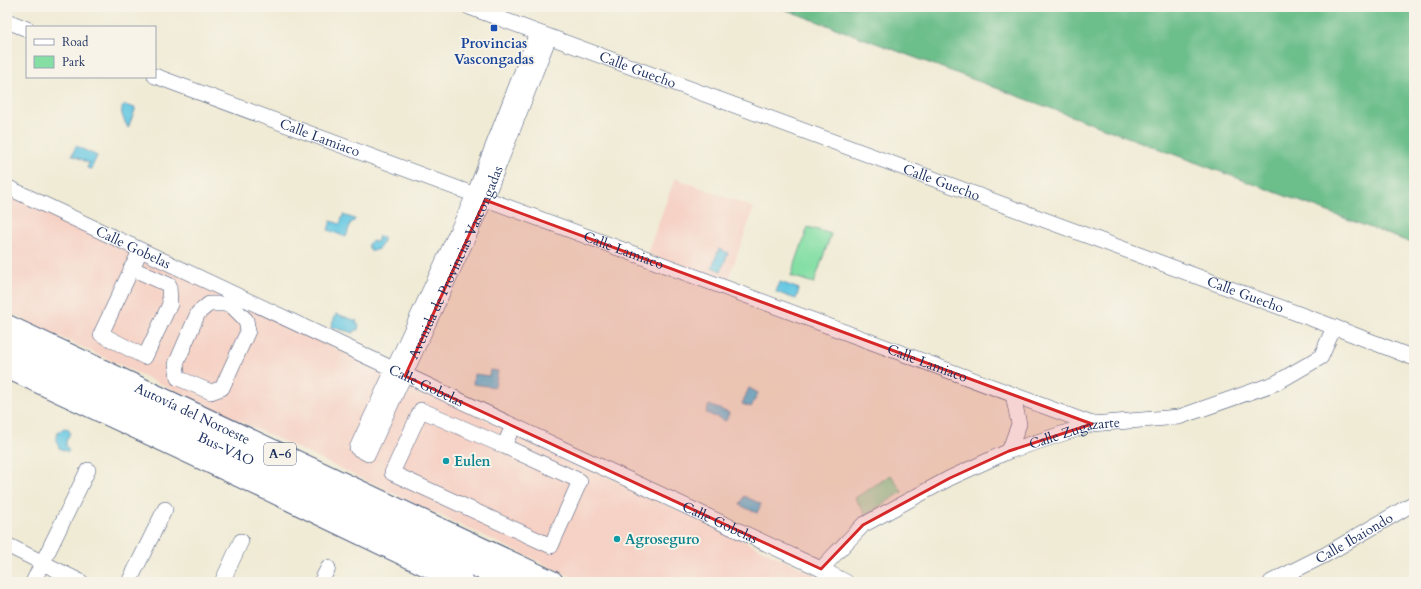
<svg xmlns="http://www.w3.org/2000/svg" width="1421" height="589" viewBox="0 0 1421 589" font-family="Cardo,serif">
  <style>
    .built { fill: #f6d1c5 }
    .green { fill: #85dfa5; stroke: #508782 }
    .forest { fill: #6cbe8a; stroke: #447674 }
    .water { fill: #64c7e2; stroke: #407ba0 }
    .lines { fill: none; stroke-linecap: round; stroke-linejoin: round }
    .minor-casing { stroke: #3b4b70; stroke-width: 16 }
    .highway-casing { stroke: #3b4b70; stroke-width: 24 }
    .minor { stroke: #fff; stroke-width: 15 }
    .highway { stroke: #fff; stroke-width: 22 }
    .marked { fill: #d62828; fill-opacity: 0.2; stroke: #d62828; stroke-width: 3; stroke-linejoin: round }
    .transit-dot { fill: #1a4fb4; stroke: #f7f3e8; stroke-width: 1.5 }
    .culture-dot { fill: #0f9aa8; stroke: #f7f3e8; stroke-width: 1.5 }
    .labels { text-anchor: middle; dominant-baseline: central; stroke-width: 4; stroke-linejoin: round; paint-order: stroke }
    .shield { fill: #f7f3e8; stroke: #5d6a87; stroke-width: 1 }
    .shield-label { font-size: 13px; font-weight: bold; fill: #1b2f5e }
    .transit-label { font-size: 14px; font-weight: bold; fill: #164399; stroke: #f7f3e8 }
    .street-label { font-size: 14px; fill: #1b2f5e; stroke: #f7f3e8 }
    .culture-label { font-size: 14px; font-weight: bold; fill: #0d838f; stroke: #f7f3e8; text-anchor: start }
  </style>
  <rect width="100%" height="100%" fill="#f7f3e8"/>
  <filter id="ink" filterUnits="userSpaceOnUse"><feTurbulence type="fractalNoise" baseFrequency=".025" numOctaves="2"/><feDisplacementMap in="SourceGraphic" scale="8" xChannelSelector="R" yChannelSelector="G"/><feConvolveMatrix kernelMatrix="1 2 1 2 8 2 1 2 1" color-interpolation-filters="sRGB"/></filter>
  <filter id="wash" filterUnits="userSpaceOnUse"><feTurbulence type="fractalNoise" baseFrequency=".012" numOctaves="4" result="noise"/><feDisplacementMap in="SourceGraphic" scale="16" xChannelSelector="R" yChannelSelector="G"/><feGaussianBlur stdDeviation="0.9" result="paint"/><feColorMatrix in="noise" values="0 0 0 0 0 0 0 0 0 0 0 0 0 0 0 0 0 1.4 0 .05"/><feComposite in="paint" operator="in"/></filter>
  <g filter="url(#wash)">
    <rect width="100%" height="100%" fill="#f0ebd5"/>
    <!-- built -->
    <path class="built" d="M675,178l79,30 -27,75 -80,-29z
      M7,192l365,174 459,216h-249l-575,-270z"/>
    <!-- green -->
    <path class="green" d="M808,227l23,7 -17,49 -23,-7z
      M891,475l11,17 -36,23 -11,-17z"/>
    <!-- forest -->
    <path class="forest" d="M778,7h636v237l-557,-208z"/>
    <!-- water -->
    <path class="water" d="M124,105l11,3v2l-7,18c-3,-7 -10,-16 -4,-23z
      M76,146l21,10 -6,13 -4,-1 2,-5 -17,-8z
      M343,215l12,4 -2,3h-2l-5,15 -18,-7 3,-9 9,3z
      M379,236l4,2c0,7 -4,13 -12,13l-2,-3 -1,-4 4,-3 5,1z
      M719,249l9,4 -7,18 -9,-4z
      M780,282l19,7 -3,10 -20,-7z
      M336,314l21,7 -1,3 3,1 -1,5h-3l-1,3 -23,-6z
      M490,370l8,1 -3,16 -22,-3 1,-10 15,2z
      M749,388l9,5 -7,14 -9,-3z
      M709,405l20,8 -3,8 -20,-8z
      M64,428l4,1 2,4c-3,7 -7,10 -1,17l-1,2 -9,-4 -3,-8 1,-7z
      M744,496l17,8 -4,9 -17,-8z"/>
  </g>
  <g filter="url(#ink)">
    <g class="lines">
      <!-- minor casing -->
      <g class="minor-casing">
        <g id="minor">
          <path id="s1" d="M469,7l865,320 80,31"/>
          <path d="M7,21l20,8"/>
          <path id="s2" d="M537,33l-63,162 -117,253 11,6 117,-254 64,-163"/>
          <path id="s3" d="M155,76l937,348"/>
          <path id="s4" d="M7,187c270,129 542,256 814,382l25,13"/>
          <path d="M131,268l38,17 1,19 -25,53 -44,-23 39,-83"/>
          <path d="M230,304h-21l-11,9 -22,51 2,14 33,14 11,-4 26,-57 -2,-11 -16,-16 3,-9"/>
          <path d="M504,446l-83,-36 -29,63 159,73 29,-65 -76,-35 9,-20"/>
          <path d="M1009,451l10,-27 -6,-29"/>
          <path d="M7,545l74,37"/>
          <path id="s5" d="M821,569l42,-44 87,-47 59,-27 83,-27 87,-7 97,-34 45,-26 13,-30"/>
          <path d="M33,582l55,-112"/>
          <path d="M129,582l36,-73"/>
          <path d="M222,582l19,-41"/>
          <path d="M321,582l7,-14"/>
          <path id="s6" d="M1271,582l54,-27 89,-52"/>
        </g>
      </g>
      <!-- highway casing -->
      <g class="highway-casing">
        <g id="highway">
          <path id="s7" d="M7,326l545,256"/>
          <path id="s8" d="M7,346l504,236"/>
          <path d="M7,367l263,123 192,92"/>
        </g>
      </g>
      <!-- minor -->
      <use href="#minor" class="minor"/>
      <!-- highway -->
      <use href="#highway" class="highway"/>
    </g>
  </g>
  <!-- marked area -->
  <path class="marked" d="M485,200l607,224 -83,27 -59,27 -87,47 -42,44 -416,-193z"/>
  <!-- markers -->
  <rect class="transit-dot" x="490" y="24" width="8" height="8" rx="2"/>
  <g class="culture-dot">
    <circle cx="446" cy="461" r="4"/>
    <circle cx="617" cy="539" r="4"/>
  </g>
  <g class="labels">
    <!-- shield labels -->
    <rect class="shield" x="264" y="443" width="32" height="22" rx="3"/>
    <g class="shield-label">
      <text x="280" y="454">A-6</text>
    </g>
    <!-- transit labels -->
    <g class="transit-label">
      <text x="494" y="43">Provincias<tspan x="494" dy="16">Vascongadas</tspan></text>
    </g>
    <!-- street labels -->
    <g class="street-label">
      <text stroke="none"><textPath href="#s1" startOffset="180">Calle Guecho</textPath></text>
      <text stroke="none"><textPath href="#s3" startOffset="176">Calle Lamiaco</textPath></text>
      <text stroke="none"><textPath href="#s1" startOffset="504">Calle Guecho</textPath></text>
      <text stroke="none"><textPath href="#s4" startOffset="140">Calle Gobelas</textPath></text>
      <text stroke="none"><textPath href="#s3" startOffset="500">Calle Lamiaco</textPath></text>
      <text stroke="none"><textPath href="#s2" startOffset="676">Avenida de Provincias Vascongadas</textPath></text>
      <text stroke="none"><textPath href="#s1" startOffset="828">Calle Guecho</textPath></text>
      <text stroke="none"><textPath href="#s3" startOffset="824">Calle Lamiaco</textPath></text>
      <text stroke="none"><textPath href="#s4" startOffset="464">Calle Gobelas</textPath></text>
      <text stroke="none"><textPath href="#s7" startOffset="205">Autovía del Noroeste</textPath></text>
      <text stroke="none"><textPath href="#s5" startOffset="293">Calle Zugazarte</textPath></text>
      <text stroke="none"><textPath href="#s8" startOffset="242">Bus-VAO</textPath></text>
      <text stroke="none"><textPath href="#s4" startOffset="788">Calle Gobelas</textPath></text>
      <text stroke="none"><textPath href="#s6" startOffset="94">Calle Ibaiondo</textPath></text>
    </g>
    <!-- culture labels -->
    <g class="culture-label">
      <text x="454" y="461">Eulen</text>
      <text x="625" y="539">Agroseguro</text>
    </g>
  </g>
  <!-- margin -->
  <rect width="1421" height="589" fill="none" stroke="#f7f3e8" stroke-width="24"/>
  <!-- legend -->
  <rect x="26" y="26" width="130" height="52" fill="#f7f3e8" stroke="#9fa5b1"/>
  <rect x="34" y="39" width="20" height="6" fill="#ffffff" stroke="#9fa5b1"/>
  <text x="62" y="46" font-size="12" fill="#1b2f5e">Road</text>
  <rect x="34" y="56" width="20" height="12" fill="#85dfa5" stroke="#9fa5b1"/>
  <text x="62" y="66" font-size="12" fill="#1b2f5e">Park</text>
</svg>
